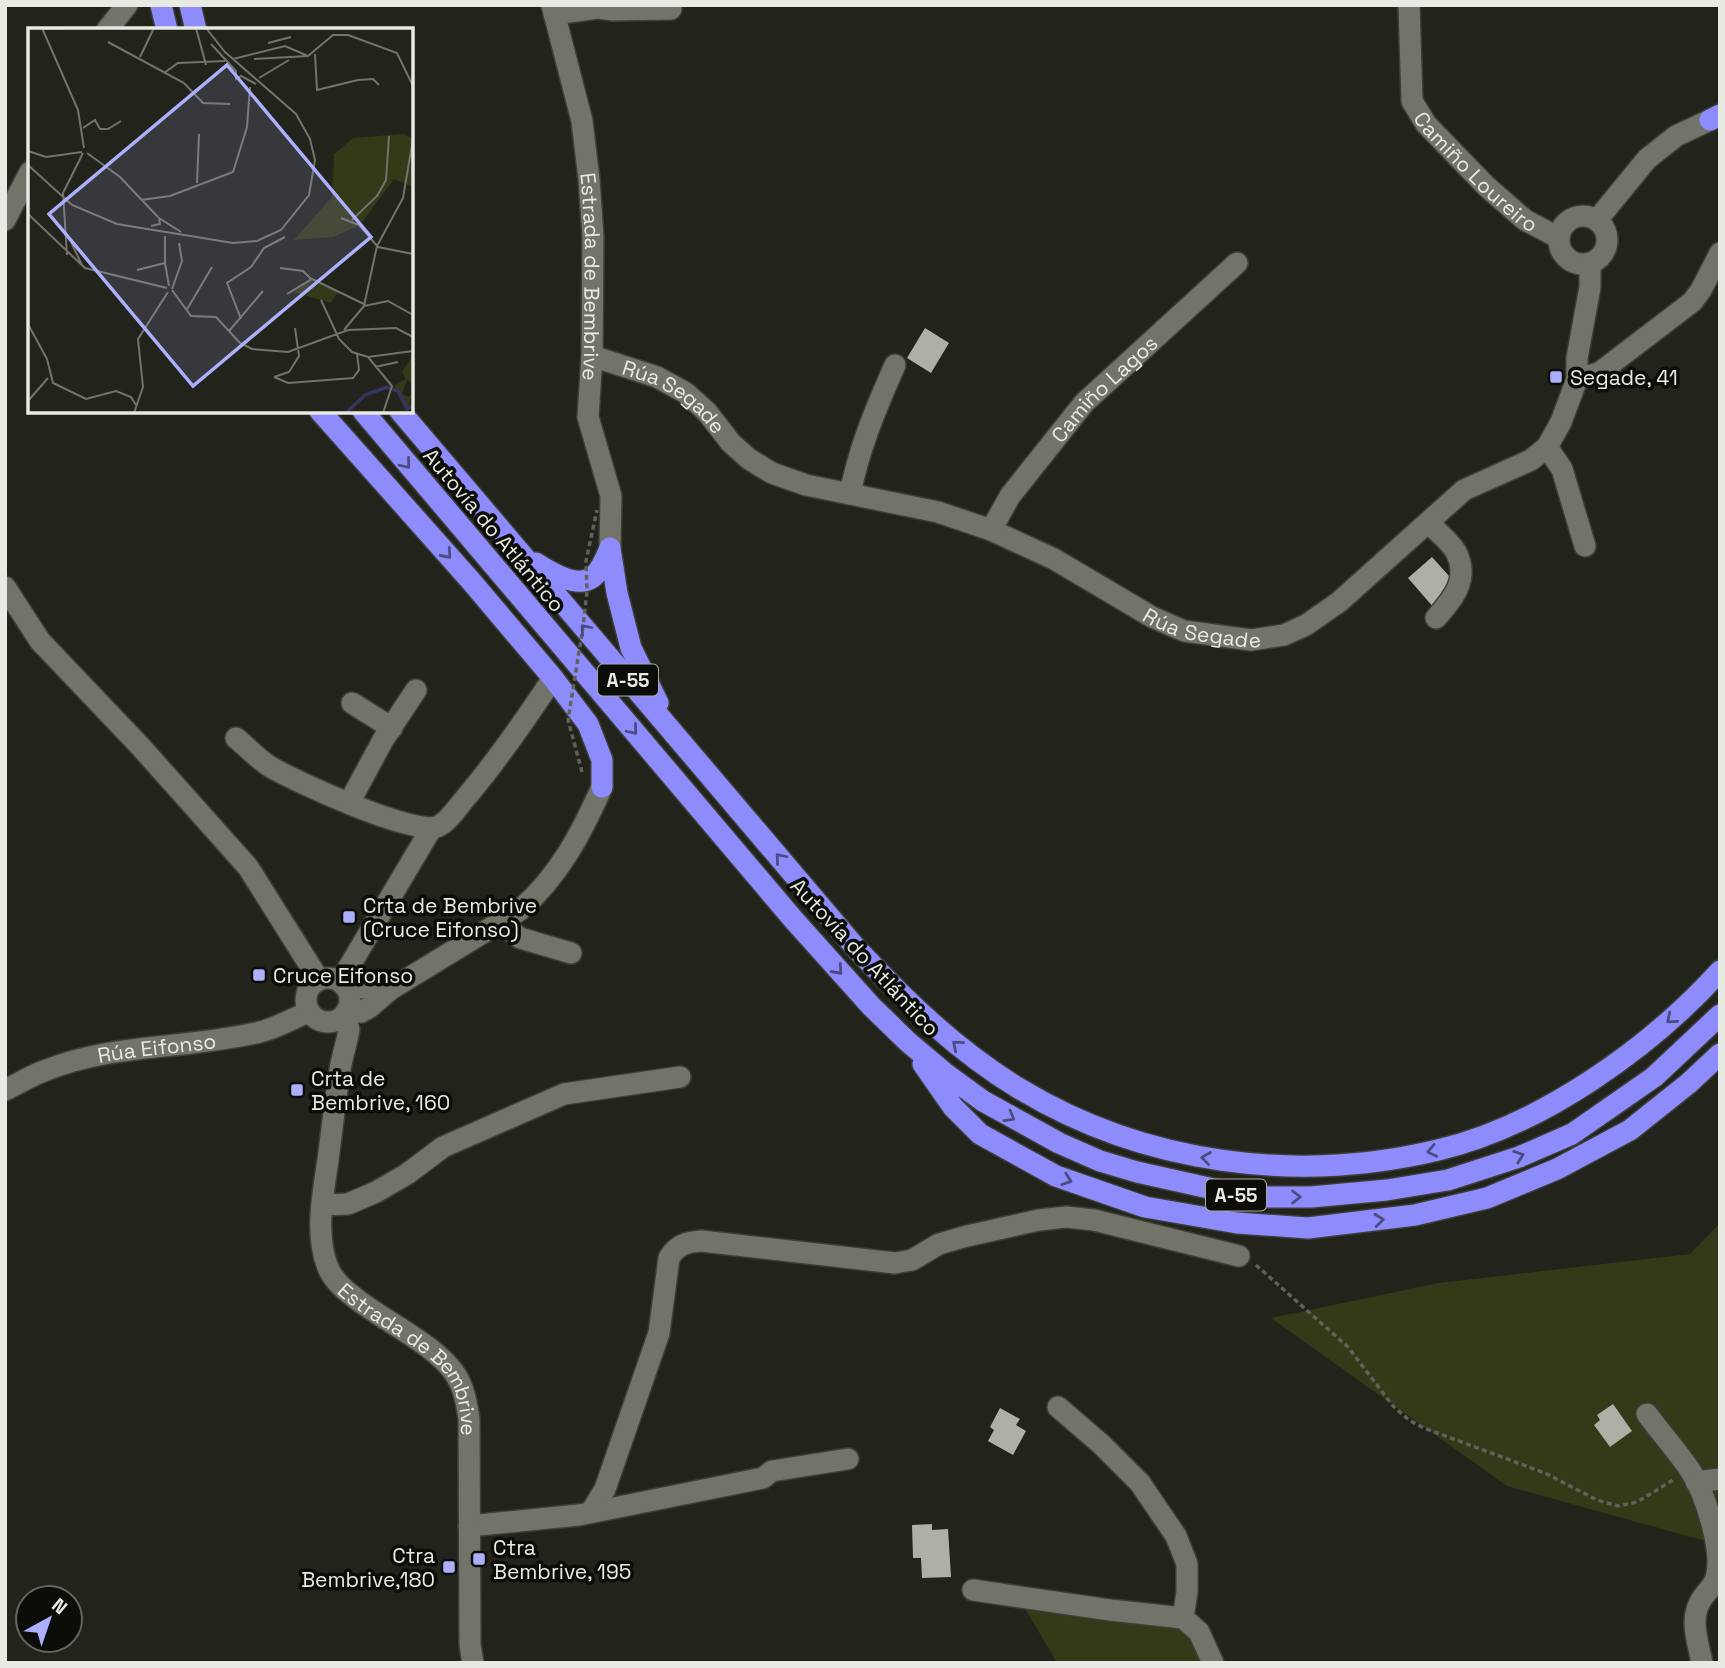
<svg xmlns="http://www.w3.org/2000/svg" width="1725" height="1668" viewBox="0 0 1725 1668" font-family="'Space Grotesk',sans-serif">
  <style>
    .green { fill: #343917 }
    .building { fill: #adb0a5 }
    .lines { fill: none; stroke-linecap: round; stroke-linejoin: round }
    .street-casing { stroke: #3c3e37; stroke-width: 24 }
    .secondary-casing { stroke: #3c3e37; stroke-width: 24 }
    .highway-casing { stroke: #3c3e37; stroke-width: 24 }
    .path { stroke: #60625a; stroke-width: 3.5; stroke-dasharray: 5 3.5; stroke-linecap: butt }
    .street { stroke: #72746a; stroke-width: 21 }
    .secondary { stroke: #72746a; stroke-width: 21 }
    .highway { stroke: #8e8cfc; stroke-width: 21 }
    .path-bridge { stroke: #60625a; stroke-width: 3.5; stroke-dasharray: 5 3.5; stroke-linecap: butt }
    .oneway { stroke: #4d4c82 }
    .poi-dot { fill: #acaffb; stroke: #0c0d09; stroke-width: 2.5 }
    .labels { text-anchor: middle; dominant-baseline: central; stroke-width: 7; stroke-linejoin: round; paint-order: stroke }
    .shield { fill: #0c0d09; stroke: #a6a8a2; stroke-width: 2 }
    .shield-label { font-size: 19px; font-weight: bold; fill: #e8eae4 }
    .street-label { font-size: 21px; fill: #e8eae4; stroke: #0c0d09 }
    .poi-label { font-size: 21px; fill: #e8eae4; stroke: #0c0d09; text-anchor: start }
    .inset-river { fill: none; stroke: #353562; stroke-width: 3.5 }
    .inset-road { fill: none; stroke: #71736c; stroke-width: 2 }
    .view { fill: #acaffb; fill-opacity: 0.15; stroke: #acaffb; stroke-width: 3.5 }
    .inset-edge { fill: none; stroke: #e8eae4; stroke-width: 3.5 }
  </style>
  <rect width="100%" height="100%" fill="#22241c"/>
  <!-- green -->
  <path class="green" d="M1720,1223v322l-213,-59 -236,-168 168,-35 251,-29z
    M1027,1603l148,19 19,16 11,25h-148l-31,-53z"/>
  <!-- building -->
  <path class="building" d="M925,328l24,15 -18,30 -24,-15z
    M1432,557l26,29 -24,22 -26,-30z
    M1613,1404l19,27 -22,16 -16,-22 6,-5 -3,-5z
    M1000,1408l20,11 -4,6 10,6 -13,24 -25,-14 6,-11 -4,-3z
    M932,1524v6l16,-1 3,48 -29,1 -1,-20h-8l-1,-33z"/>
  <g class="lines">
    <!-- street casing -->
    <g class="street-casing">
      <g id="street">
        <path id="s1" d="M1409,5l3,96 14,23 60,62 39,34 34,18"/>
        <path d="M554,14l44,-6 15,2 58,-1"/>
        <path d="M107,30l20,-25"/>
        <circle cx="1583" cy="240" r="24"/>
        <path d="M5,220l25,-48"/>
        <path d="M1597,220l50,-61 29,-23 34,-16"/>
        <path id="s2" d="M592,356l65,21 29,16 21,19 24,31 18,16 23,14 34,12 132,27 53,18 63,29 98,58 32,14 67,9 33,-5 22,-10 33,-23 125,-112 67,-30 16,-13 14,-25 16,-43v-21l13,-71v-23"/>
        <path d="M1577,379l22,-6 93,-71 9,-12 19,-37"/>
        <path d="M1547,447l15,22 23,77"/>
        <path d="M850,494c9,-46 26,-86 45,-129"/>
        <path d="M1429,523c8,9 21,18 27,29 14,27 -3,47 -20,66"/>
        <path id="s3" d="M991,530l19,-34 74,-93 153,-140"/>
        <path d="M5,587l35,54 100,105 108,121 71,113"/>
        <path d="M352,703l40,25"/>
        <path d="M236,738c11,9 21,20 33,28 23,14 148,72 170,60 11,-6 20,-21 29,-31 31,-37 58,-76 85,-117"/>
        <path d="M349,803l34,-63 33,-50"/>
        <path d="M499,922l21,16 51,15"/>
        <path d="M340,982l91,-153"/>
        <path id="s4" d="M5,1090c13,-6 25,-14 39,-19 68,-28 145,-22 216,-39 17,-4 33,-14 49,-20"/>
        <path d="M322,1205l26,-1 28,-12 31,-18 36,-27 121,-53 116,-17"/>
        <path d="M1058,1407l43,37 39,39 36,53 11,28v28l-4,26"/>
        <path d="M1647,1414c14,19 30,37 43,56 15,23 34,81 26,108 -3,9 -10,14 -15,22 -12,20 -3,41 1,63"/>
        <path d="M1696,1482l24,-3"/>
        <path d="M591,1512l14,-23 54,-156 10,-75c8,-13 17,-16 32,-17l194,22 17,-3 27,-16 28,-8 72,-16 27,-3 28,3 145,36"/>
        <path d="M469,1526l110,-11 184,-37 9,-7 76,-12"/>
        <path d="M973,1590l137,20 73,8 16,14 14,31"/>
      </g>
    </g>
    <!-- secondary casing -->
    <g class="secondary-casing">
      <g id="secondary">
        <path id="s5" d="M552,5l30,116 7,58 4,58 -1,119 -4,61 23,79 -1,52"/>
        <circle cx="328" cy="1000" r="22"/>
        <path d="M345,987l46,2"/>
        <path d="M346,1012h15l9,-5 21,-18 129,-79c39,-34 61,-76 82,-123"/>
        <path id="s6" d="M342,1017l7,12c-2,14 -7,27 -9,41 -5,30 -8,60 -12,90 -5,34 -13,72 -1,105 5,14 16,24 27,32 30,25 92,52 106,86 6,12 7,24 9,36l1,226 3,18"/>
      </g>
    </g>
    <!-- highway casing -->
    <g class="highway-casing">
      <path id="highway" d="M161,5l6,25
        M190,5l6,25
        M1710,120l10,-5
        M320,411l151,170 82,97 35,46 14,36v27
        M363,411l430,508 78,87 37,36 38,32 37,27 76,42 41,18 37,11 112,25h62l76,-7 61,-10 71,-23 53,-23 82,-57 66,-62
        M400,411l456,537c50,53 101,103 164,141 124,75 277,95 418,61 103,-24 212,-102 282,-179
        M610,548l7,45 14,55 27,55
        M536,563c14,9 41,26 57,14 8,-7 13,-19 17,-29
        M923,1064l30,43 27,27 76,42 89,31 92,16 71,5 107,-13 72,-17 70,-29 73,-39 59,-47 31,-29"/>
    </g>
    <!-- path -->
    <path class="path" d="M1256,1265l92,82 45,59 16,14 15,8 121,45 52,27 21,6 19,-4 36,-22"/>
    <!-- street -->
    <use href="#street" class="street"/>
    <!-- secondary -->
    <use href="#secondary" class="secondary"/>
    <!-- highway -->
    <use href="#highway" class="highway"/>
    <!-- path-bridge -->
    <path class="path-bridge" d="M582,772l-14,-52 15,-93 4,-36 -1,-30 11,-51"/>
  </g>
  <!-- one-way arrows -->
  <defs><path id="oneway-chevron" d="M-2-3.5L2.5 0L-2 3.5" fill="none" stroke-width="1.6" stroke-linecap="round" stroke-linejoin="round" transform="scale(1.75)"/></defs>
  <g class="oneway">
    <use href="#oneway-chevron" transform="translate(406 464) rotate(50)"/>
    <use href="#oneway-chevron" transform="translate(447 554) rotate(48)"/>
    <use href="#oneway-chevron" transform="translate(585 629) rotate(-130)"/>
    <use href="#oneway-chevron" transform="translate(633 730) rotate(50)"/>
    <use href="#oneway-chevron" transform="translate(780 858) rotate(-130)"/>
    <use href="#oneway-chevron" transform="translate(838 970) rotate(48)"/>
    <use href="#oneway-chevron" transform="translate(1671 1019) rotate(140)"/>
    <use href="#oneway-chevron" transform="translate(957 1045) rotate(-140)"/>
    <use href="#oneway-chevron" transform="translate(1010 1117) rotate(30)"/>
    <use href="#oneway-chevron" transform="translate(1432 1151) rotate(168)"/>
    <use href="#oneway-chevron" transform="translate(1519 1156) rotate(-20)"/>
    <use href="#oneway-chevron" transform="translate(1206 1158) rotate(-172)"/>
    <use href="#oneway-chevron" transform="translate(1067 1180) rotate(19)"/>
    <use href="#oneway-chevron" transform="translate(1296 1197)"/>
    <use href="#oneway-chevron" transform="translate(1379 1220) rotate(-6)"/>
  </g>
  <!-- markers -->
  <g class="poi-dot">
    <rect x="1549" y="370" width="14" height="14" rx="3.5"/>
    <rect x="342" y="910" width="14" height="14" rx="3.5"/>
    <rect x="252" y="968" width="14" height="14" rx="3.5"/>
    <rect x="290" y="1083" width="14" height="14" rx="3.5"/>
    <rect x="472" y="1552" width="14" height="14" rx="3.5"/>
    <rect x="442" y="1560" width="14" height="14" rx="3.5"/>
  </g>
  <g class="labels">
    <!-- shield labels -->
    <g class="shield">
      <rect x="598" y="664.5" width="60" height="31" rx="5"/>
      <rect x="1206" y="1179.5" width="60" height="31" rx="5"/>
    </g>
    <g class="shield-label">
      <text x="628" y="680">A-55</text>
      <text x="1236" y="1195">A-55</text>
    </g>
    <!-- street labels -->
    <g class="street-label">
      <text stroke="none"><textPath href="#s1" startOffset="192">Camiño Loureiro</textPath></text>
      <text stroke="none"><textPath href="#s5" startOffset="276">Estrada de Bembrive</textPath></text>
      <text stroke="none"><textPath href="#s3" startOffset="182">Camiño Lagos</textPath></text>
      <text stroke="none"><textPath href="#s2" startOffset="93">Rúa Segade</textPath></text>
      <text transform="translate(494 530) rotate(50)">Autovía do Atlántico</text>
      <text stroke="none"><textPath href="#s2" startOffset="682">Rúa Segade</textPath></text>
      <text transform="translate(865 957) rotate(47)">Autovía do Atlántico</text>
      <text stroke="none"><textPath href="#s4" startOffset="159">Rúa Eifonso</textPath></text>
      <text stroke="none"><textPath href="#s6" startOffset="383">Estrada de Bembrive</textPath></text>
    </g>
    <!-- poi labels -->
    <g class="poi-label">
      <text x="1570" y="377">Segade, 41</text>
      <text x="363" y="905">Crta de Bembrive<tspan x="363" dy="24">(Cruce Eifonso)</tspan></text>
      <text x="273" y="975">Cruce Eifonso</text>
      <text x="311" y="1078">Crta de<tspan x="311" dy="24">Bembrive, 160</tspan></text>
      <text x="493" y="1547">Ctra<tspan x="493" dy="24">Bembrive, 195</tspan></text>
      <text x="435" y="1555" text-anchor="end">Ctra<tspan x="435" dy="24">Bembrive,180</tspan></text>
    </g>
  </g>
  <!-- overview -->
  <g transform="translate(28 28)">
    <rect width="385" height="385" fill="#22241c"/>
    <path d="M375,106l10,4v49l-19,-8 -34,46 -27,12 -39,3 38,-43 2,-43 19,-16zM282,252l28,12 -7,11 -37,-11zM385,327v28l-6,-3 -5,14 6,3 5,-4 -5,15 -14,-22 12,-7 -4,-7z" fill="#343917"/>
    <path class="inset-river" d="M318,385l19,-18 22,-8 11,4 9,18 6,-4"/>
    <path class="inset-road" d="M14,0l36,82 6,38M168,0l10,37M14,1l26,-1M80,14l76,41 19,20 27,1M240,15l23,-6M183,16l25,27v8l5,-3 15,8M287,26l2,36 41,-10 15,-1 6,6M112,29l14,-29M205,31l52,-13 23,10M226,31l54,-3 25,-21h15l49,18 16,33M136,45l14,-10 47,-2M231,50l30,-18M55,100l12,-8 5,9h8l13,-8M0,123l18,6 36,-5M59,125l33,24 38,40M0,137l44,40 45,19 116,19 24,-2 24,-11 28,-35 6,-35 -5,-21 -14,-25 -71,-62 -19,-24M169,155l2,-49M113,172l29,-4 63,-24 14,-45 3,-40M0,186l57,54 82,20M313,190l18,7 19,22 35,7M324,192l25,-24 9,-16 3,-44M123,198l9,-2 -1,-6 22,14M43,214l11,23M39,227l-4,-62 20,-40M137,235l4,23M252,240l23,3 8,8M109,242l28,-7v-27M144,261l10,-28 -3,-18M144,262l19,26 25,1 24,26 12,6 36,3 60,-22 48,-2 17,9M259,266l25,-15 52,25M293,272l18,39 13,13 16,5 45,-6M336,278l24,-5 25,14M158,283l26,-44M213,291l-14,-36 24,-16 13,-19 21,-11M0,296l19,35 6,24 33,16 30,-8 15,6 5,8M316,302l20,-24 13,-60 26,-48 10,-59M201,303l34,-40M340,329l24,29 -9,27M347,339l23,-5M246,349l14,6 65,-5 6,-8 -2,-16M246,349l15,-5 10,-16 -4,-28M0,373l20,-23M106,385l9,-26 -5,-48 30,-47"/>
    <path class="view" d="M199,37l144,172 -178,149 -144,-172z"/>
    <rect width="385" height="385" class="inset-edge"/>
  </g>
  <!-- border -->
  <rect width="1725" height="1668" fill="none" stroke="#e8eae4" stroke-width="14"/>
  <!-- north arrow -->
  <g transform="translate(49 1619) rotate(40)"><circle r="33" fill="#0c0d09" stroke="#646561" stroke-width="2"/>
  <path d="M0-5L12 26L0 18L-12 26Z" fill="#acaffb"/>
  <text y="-10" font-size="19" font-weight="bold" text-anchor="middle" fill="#e8eae4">N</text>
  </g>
</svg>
